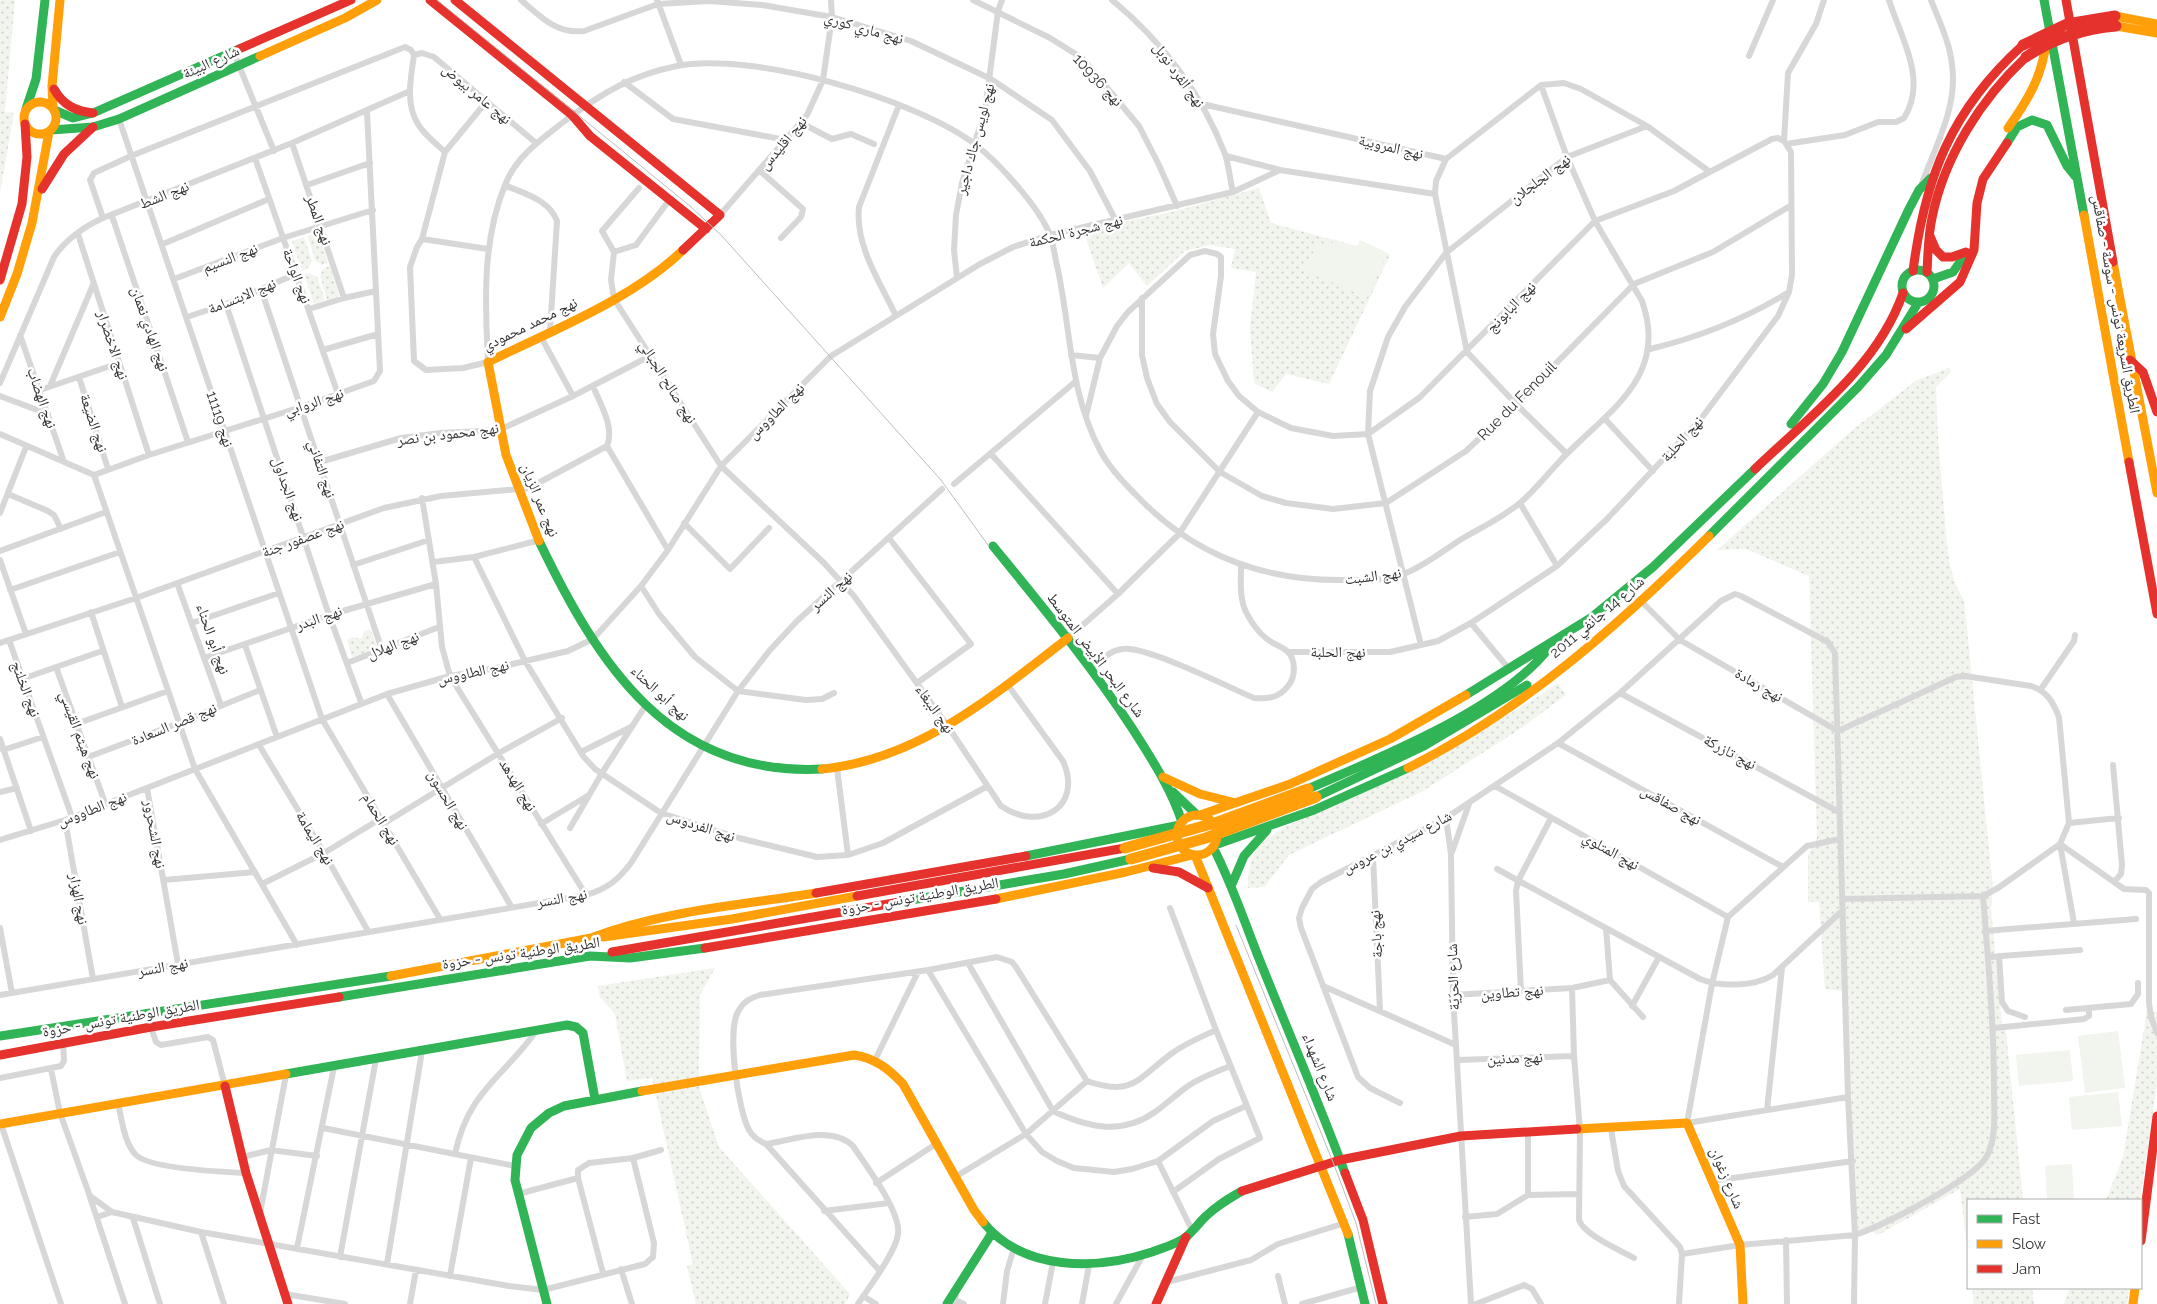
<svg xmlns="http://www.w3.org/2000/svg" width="2157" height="1304" viewBox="0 0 2157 1304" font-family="Raleway,'Noto Naskh Arabic',sans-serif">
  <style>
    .green { fill: url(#green-dots) }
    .pitch { fill: #f1f5ed }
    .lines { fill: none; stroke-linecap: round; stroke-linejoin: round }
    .street { stroke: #d7d7d7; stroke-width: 6 }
    .fast { stroke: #30b455; stroke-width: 9 }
    .slow { stroke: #ff9f0a; stroke-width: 9 }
    .jam { stroke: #e5322d; stroke-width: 9 }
    .tram { stroke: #bebebe; stroke-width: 1 }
    .slow-bridge { stroke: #ff9f0a; stroke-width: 11 }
    .jam-bridge { stroke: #e5322d; stroke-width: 11 }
    .labels { text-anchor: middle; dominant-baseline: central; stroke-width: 5; stroke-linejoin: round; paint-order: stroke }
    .street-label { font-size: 15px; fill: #333; stroke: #fff }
  </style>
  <defs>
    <pattern id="green-dots" width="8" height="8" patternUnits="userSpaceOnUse" patternTransform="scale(1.25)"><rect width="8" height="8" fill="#f1f5ed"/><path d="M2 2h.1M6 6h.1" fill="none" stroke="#cfd2cc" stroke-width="1.8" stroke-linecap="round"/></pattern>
  </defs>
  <rect width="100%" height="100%" fill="#fff"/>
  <!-- green -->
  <path class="green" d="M0,0h15l-10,112 9,1 -14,80z
    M1259,188l12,35 119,32 -61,129 -43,-10 -14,18 -18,-9 -4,-55 6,-56 -25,-4 4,-19 -25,-4 -25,6 -38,35 -18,-23 -26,25 -20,-58 89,-18z
    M318,233l10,30 -6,2 -7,-5 -7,-24z
    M304,237l8,24 -5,8 -5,2 -10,-30z
    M330,266l9,30 -12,4 -7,-25 4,-7z
    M309,273l8,4 8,23 -11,4 -10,-30z
    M1949,368l2,4 -15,15c1,41 4,82 8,123 3,29 3,65 20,90l29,289 -2,20 11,116 4,7 17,168h-55v56l-8,-67 -82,46 -9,-6 -12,4 -15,-242 -17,-2 -6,-87h-11v-46l9,-18 -8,-262 -63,-27 -29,1 139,-123 61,-47z
    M365,630h6l7,19 -26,8 -5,-17 6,-3 8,2z
    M1558,683l8,12 -46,34 -97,62 -134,64 -25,32 -16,1c0,-16 1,-30 12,-43 14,-16 70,-39 90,-49 72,-35 142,-67 208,-113z
    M715,968l-15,27 -1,75 1,20 19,57 131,147 -5,10h-149l-9,-38 6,-2 -41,-186 -25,3 -12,-67 -15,-17 -2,-11z
    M2147,1011l10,1v71l-17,117h-34l17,-43z
    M1972,1288h60l2,16h-60z
    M2070,1288h59l-2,16h-63z"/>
  <!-- pitch -->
  <path class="pitch" d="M1334,239l22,9 4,-8 28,13 -21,45 -62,-28 13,-28 12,5z
    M2118,1031l7,57 -40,5 -7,-57z
    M2070,1050l3,31 -54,5 -3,-31z
    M2118,1092l4,34 -50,4 -3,-33z
    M2072,1164l2,36h-27l-2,-34z"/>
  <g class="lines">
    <!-- street -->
    <path class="street" d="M521,0c20,17 35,34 63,31l74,-27 51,-3 53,4 70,12 79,24 80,38 61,41 38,51 26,50
      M657,0l24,65
      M973,0l77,38 32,20 57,68 20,39 18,41
      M1112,0c50,41 90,94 113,154 4,12 5,26 8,38
      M233,51l41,100
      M414,55l8,-2 12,4 102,86
      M1749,56l24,-56
      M624,82l49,37 113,21
      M486,102l-41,50 -23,87 -5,8 -7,20 4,94 12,9 37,-2 25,-6c-3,-59 -6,-121 17,-177 11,-29 37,-46 61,-65 36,-27 66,-45 111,-54 74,-15 240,33 299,79 23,18 63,62 74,90 4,10 5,24 8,35 13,62 12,125 43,182 10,18 26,34 40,48 56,57 125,81 203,80 19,0 45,1 62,-7 19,-8 37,-22 54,-33 20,-12 44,-23 61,-38 13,-11 25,-26 37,-39 46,-50 112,-83 84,-162l-47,-80 -28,-64 -26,-72
      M1202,104l244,55
      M119,119l203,600 118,200
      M801,123l31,16 19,-5 23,10
      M1784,141l4,-68 28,-49 8,-24
      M292,143l52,155
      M1786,144l59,-9 33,-13h18l8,-4c24,-38 -3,-80 -15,-118
      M1226,156l54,14
      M255,158l83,236
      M759,170l44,39 -2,8 -20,21
      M1922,183c14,-38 36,-77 30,-118 -2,-22 -13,-44 -21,-65
      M307,185l63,-22
      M505,185c19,9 44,14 52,36l-7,110
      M639,188l-37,43 12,21 -3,28 3,19 107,167 103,97 30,33 93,129 54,81c40,27 82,0 62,-45l-56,-77
      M720,215l87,-100 16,-35 9,-63 -1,-17
      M112,216l76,226
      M103,218l-13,-38 4,-7 37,-17 274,-109 6,3 3,5c-3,22 -9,49 4,69 6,11 19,20 27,28
      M78,234l71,221
      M422,239l66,10
      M163,244l106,-45
      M614,252l22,-7 34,-46
      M957,278l-3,-28 2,-35 6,-32 23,-72 13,-100 4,-11
      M174,279l109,-41 90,-28
      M261,289l121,361
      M1142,298v57l5,23 10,26 13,18 50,50 42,24 24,7 47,6 53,-6 80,-52 50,-47 118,-120 79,-32 77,-46
      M226,304l103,311 32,87
      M309,309l35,-11 32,-7
      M896,316c-16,-34 -41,-70 -37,-109l40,-102
      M187,317l39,-13 70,-30
      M20,335l44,127
      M541,337l32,59
      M1650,349c50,-12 95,-30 139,-57
      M323,350l55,-16
      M1071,355l29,3
      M79,377l29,92
      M0,383l54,-126c11,-17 31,-31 49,-39l189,-75 118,-52
      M50,386l43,-101
      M593,386c7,18 22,41 14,60l61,104
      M40,390l79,-27
      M0,396l48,18
      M1086,416l14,-58 17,-32 11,-14 62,-57 15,-4 12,3 4,3v19l-8,58 2,20 13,27 11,15 19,16 33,16 42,8 35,-2 51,-36 176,-177 79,-30 98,-52 6,-1 6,3 7,11 1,123 -3,17 -11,24 -78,104 -93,99 -50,47 -86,57 -33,18 -48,11h-102
      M1605,419l48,52
      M0,434l94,41 55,-20 152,-48 73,-26 6,-10 -13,-259
      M1566,453l-50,-49 -49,-52 -32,-158 1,-13 10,-22 95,-74 23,-2 17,6 66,37 63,46
      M991,454l127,140
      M320,462l81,-24 40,-5 58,-3 74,-34 79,-41
      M94,475l101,294 102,176
      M954,484l121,-102
      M8,494l40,17 6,4 7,14
      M422,498l14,86 6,63 8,29 136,219
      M1520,503l37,63
      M0,513l26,-66
      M684,523l46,46 39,-41
      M889,538l82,106 -54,39
      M0,551l106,-39
      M474,557l51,104 58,95 12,13 66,44 78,25 78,19 31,-2 35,-12 103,-56
      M0,560l26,74
      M433,562l41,-5 66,-17
      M353,565l76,-25
      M177,583l44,122
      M641,586l18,28 36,43 43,34 68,9 16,-1 12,-6
      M10,590l110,-38
      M1641,601l39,39 158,91 118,-54 9,-1 66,10c16,5 22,16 28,31l10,106 -9,21 -62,44 -15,8 -140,3
      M91,612l31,95
      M192,623l87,-30
      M1471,623l39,47
      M1068,638l50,-44 61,-60 79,-122
      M9,640l63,177
      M0,643l136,-45 248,-90 57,-12 88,-8 78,-42
      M245,645l32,92
      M1421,645l-53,-211 2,-43 18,-54 17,-30 41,-54 121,-96 80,-31
      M204,658l125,-43 107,-31
      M347,663l92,-36
      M56,667l49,136
      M1091,668c10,-8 19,-18 32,-19 24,-3 105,38 131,49 14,1 25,0 34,-12 8,-9 8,-27 -1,-35 -6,-5 -14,-7 -20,-12 -9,-7 -16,-17 -21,-27 -7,-15 -5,-31 -5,-46
      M22,679l80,-28
      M2041,689l33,-48 1,-6
      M1620,693l219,119
      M387,694l124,212
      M76,724l92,-33
      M0,739l31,92
      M1558,743l225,124
      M259,745l65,108 44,78
      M3,750l40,-13
      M581,752l50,-25
      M88,757l91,-34 81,-33
      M2113,765l9,100 -1,9 -7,8
      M837,768l11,87
      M1495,786l233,131
      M147,788l31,176
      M0,792l17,-4
      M1446,818l5,36 2,141 18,309
      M65,820l28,159
      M2069,823l50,-5
      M383,824l116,-71 63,-35
      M541,824l48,-29
      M570,828l32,-55 44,-68
      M1840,839l-33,7 -79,71 -16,67 -25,139 161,-26
      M0,840l65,-20 322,-126 63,-18 46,-8 72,-17 25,-12 48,-53 27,-36 53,-84 110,-110 149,-92 33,-17 37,-12 183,-43 47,-22 155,24
      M2060,844l64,45 22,1 3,3v110l2,14 6,16
      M2060,844l14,79
      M1452,852l17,-48
      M1373,856l7,155
      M1497,869l203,110c20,8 54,8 73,-4l70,-65
      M164,880l91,-8
      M262,884l62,-31 56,-34
      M1170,908l46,122 44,108 -41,21 -46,33
      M0,928l12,65
      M1606,928l4,52 33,37
      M1985,931l151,-12
      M1999,956l3,46 6,9 17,6
      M1988,957l92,-7
      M968,963l85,148c34,16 68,25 102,1 11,-8 22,-18 33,-26 13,-9 28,-14 42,-20
      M928,970l98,164 16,18 15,9 17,7 40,4 18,-3 26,-8 55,-40 33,-15
      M1323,986l133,59
      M1572,988l2,68 6,75 -1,89c5,15 41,30 55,38
      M1521,991l-5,-100 2,-10 33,-63
      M0,995l586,-100c21,-6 32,-15 45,-32l107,-172 32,-41 27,-29 145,-132
      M1453,995l119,-7 38,-8
      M1632,1006l27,-49
      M2066,1010l65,-6 7,-10v-11
      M151,1027l5,15 5,3 47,-8 5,3 12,46
      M1994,1028l90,-9 5,-3v-8
      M875,1060l43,-88
      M1457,1060l117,-4
      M51,1069l9,44 28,78 37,113
      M0,1078l61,-12 3,-5 -1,-19
      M1400,1103l-30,-15 -12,-11 -57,-149 -2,-10 3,-10 10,-19 9,-7 125,-64 112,-75 62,-50 101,-92 14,-7 6,2 87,46 7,11 13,444 7,138 -1,69
      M118,1104c4,15 6,39 18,51 14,14 88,17 110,18
      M1767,1110l15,-142
      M1,1124l60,180
      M323,1128l192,38
      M1611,1129l7,42 6,15 56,61 2,7 -3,50
      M1528,1134v61l50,-1
      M766,1144c27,-4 65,-19 87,2 13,20 48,65 45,88 -2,18 -29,53 -40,70
      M455,1154c13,-63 48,-76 82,-124
      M242,1157l29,-7 46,6
      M1158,1161l34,69
      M955,1177l71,-43 61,-53
      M1712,1181l141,-20
      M876,1183l60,-39
      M518,1194l60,-16
      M90,1196l22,16
      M824,1211l65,-8
      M260,1213l26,-138
      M97,1217l15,-5 89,20 308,54 34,4 102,-26 8,-7 1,-14 -21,-85
      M1465,1217l32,-3 31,-19
      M133,1218l27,86
      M201,1232l23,72
      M1786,1240l1,64
      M297,1248l37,-181
      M1682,1254l58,-9 115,-10c27,-9 119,-55 132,-79 10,-19 7,-46 7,-67 0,-65 -6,-129 -11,-193
      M340,1257l36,-198
      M387,1264l35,-213
      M621,1269l11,35
      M879,1270l-113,-126c-7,-3 -13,-7 -17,-14 -11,-20 -23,-101 -10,-120 5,-9 12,-12 21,-15l168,-25 69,-13 15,5 4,5 71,114c46,16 50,-2 84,-27 13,-10 30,-17 45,-24
      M603,1273l-25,-95v-8l11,-7 44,-5 28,-8
      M450,1276l21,-118
      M1278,1276l7,28
      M1167,1282l84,-22 27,-16 67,-21
      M285,1294l60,10
      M863,1296l13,8
      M955,1300l9,4
      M410,1304l6,-34
      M955,1304l1,-12
      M1003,1304l4,-33 7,-23
      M1045,1304l8,-42
      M1082,1304l7,-39
      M1116,1304l27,-49
      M1302,1304l60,-17
      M1476,1304l48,-19 8,4 9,15"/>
    <!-- fast -->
    <path class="fast" d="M2044,0l40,215
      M26,109l10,-30 9,-79
      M54,110l19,8 20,-5 146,-64
      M51,130l42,-3 26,-8 141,-63
      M2007,143l10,-16 15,-7 15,5 20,41 8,10
      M1902 286a16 16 0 1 1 32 0a16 16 0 1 1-32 0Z
      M1933,279l20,-7 12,-17
      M1791,424l32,-40 19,-32 67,-143 10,-19 12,-12
      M1709,536l149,-149 28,-32 32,-52
      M539,541c59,123 130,236 283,228
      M993,546c48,59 97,118 139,182 19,30 39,60 50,94
      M1466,695l126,-78 61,-50 102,-98
      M1308,789c72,-32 193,-79 241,-141
      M1173,792l24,23
      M1316,797l108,-51 103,-61
      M1215,845l99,-35 94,-42
      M1213,847c19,37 30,71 45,109 29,73 60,144 87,217
      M1026,856l154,-31
      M1232,884l12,-28 23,-26
      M911,900l153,-26 67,-15
      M339,997l251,-41 40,2 75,-10
      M0,1036l391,-60
      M286,1074l281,-49 9,2 7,6 12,66
      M983,1222c40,50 114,48 169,30 11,-4 25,-8 34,-15 7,-6 13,-14 19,-20 11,-11 23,-18 37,-26
      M1348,1234l17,70
      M547,1304l-32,-124 2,-25 14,-27 18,-15 15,-7 78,-15
      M947,1304l45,-71"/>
    <!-- slow -->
    <path class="slow" d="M2115,16l42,8
      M2116,26l41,7
      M260,56l85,-38 32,-18
      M24 118a16 16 0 1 1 32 0a16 16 0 1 1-32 0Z
      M53,108l-1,-22 8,-86
      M2008,128c20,-28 35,-53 38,-87
      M2084,215l45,247
      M2113,262l44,231
      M0,317l17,-43 15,-51 17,-91
      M539,541l-33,-86 -18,-93c63,-31 145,-63 195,-112
      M1408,768c114,-57 211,-143 301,-232
      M822,769c97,-9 172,-74 246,-131
      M1163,777l37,17 36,9
      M1177 835a20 20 0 1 1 40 0a20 20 0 1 1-40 0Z
      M1200,815l90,-31 100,-45 76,-44
      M1195,855l153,379
      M996,899l130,-27 66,-17
      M603,937l129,-18 125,-23
      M391,976l200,-38c71,-27 151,-33 225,-45
      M642,1091l212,-36c21,3 35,14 49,29l71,126 9,12
      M0,1124l286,-50
      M1577,1129l110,-6 53,122 3,59
      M2133,1304l2,-16"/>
    <!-- jam -->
    <path class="jam" d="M430,0l142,115 18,21 116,93
      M455,0l265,215 -37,35
      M2066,0l47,262
      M239,49l112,-49
      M54,89c9,16 21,22 39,24
      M42,189l22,-35 29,-27
      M1930,236l6,14 7,7h9l14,-5
      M1913,271c12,-94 38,-161 110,-226
      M1927,272c1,-18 1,-36 5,-54 12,-61 49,-119 94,-161
      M0,280l22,-76 5,-47 -2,-33
      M1906,329l54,-47 14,-32 3,-47 6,-24 24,-36
      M2130,360l13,12 14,40
      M2129,462l28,152
      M1755,469c54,-52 123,-103 148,-176
      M1153,868l26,4 29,16
      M816,893l210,-37
      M857,896l268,-48
      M705,948l291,-49
      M612,952l299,-52
      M0,1055l151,-28 188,-30
      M225,1086l21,87 42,131
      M1345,1173l18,47 20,84
      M1242,1191l98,-31 121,-24 116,-7
      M2141,1241l16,-125
      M1156,1304l30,-67"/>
    <!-- tram -->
    <path class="tram" d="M437,0l253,206 31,29 220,245 47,65
      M1236,925l97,237 23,61 20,81"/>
    <!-- slow-bridge -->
    <path class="slow-bridge" d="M1125,848l93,-26 90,-33
      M1131,859l75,-21 110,-41"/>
    <!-- jam-bridge -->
    <path class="jam-bridge" d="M2023,45l44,-21 48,-8
      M2026,57c28,-19 56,-28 90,-31"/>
  </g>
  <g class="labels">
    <!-- street labels -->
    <g class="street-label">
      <text transform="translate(864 28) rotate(16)">نهج ماري كوري</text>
      <text transform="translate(211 62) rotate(-24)">شارع البيئة</text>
      <text transform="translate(1179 75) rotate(54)">نهج ألفرد نوبل</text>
      <text transform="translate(1098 80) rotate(47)">نهج 10936</text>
      <text transform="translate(477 94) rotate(40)">نهج عامر بيوض</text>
      <text transform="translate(975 139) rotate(-75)">نهج لويس جاك داجير</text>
      <text transform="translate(783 143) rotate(-50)">نهج اقليدس</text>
      <text transform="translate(1391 147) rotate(13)">نهج المروبية</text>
      <text transform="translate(1540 179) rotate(-37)">نهج الجلجلان</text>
      <text transform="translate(164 195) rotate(-22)">نهج الشط</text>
      <text transform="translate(319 220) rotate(71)">نهج المطر</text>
      <text transform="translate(1076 231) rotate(-14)">نهج شجرة الحكمة</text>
      <text transform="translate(230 258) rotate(-21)">نهج النسيم</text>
      <text transform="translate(297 276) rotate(70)">نهج الواحة</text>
      <text transform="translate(242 296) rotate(-22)">نهج الابتسامة</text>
      <text transform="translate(2116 304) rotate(80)">الطريق السريعة تونس - سوسة - صفاقس</text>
      <text transform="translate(1511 307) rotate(-46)">نهج البابونج</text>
      <text transform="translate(530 324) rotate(-26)">نهج محمد محمودي</text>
      <text transform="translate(150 329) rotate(71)">نهج الهادي نعمان</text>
      <text transform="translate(113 345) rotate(72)">نهج الاخضرار</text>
      <text transform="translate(668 382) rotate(58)">نهج صالح الجبالي</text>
      <text transform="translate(42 398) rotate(71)">نهج الهضاب</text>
      <text transform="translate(1517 401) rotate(-45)">Rue du Fenouil</text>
      <text transform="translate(314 402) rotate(-18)">نهج الروابي</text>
      <text transform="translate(776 411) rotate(-45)">نهج الطاووس</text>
      <text transform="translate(220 419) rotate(72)">نهج 11119</text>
      <text transform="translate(94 423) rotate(72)">نهج الضيعة</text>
      <text transform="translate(448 434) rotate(-7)">نهج محمود بن نصر</text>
      <text transform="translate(1682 439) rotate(-48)">نهج الحلبة</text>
      <text transform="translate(322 469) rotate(72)">نهج التفاني</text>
      <text transform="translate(288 489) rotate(71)">نهج الجداول</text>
      <text transform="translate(540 500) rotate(68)">نهج عمر الزيان</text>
      <text transform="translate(303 538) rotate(-20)">نهج عصفور جنة</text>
      <text transform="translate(1373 576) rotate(-7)">نهج الشبت</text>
      <text transform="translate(831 591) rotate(-42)">نهج النسر</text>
      <text transform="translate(1597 617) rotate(-40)">شارع 14 جانفي 2011</text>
      <text transform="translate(319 618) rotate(-19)">نهج البدر</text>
      <text transform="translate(213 639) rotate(71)">نهج أبو الحناء</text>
      <text transform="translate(393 645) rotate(-21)">نهج الهلال</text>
      <text x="1338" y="652">نهج الحلبة</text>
      <text transform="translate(1096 655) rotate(53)">شارع البحر الأبيض المتوسط</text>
      <text transform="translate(473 672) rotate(-12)">نهج الطاووس</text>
      <text transform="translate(1759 685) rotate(30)">نهج رمادة</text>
      <text transform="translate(26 689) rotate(70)">نهج الخلنج</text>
      <text transform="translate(660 693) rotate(43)">نهج أبو الحناء</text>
      <text transform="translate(935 709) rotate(55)">نهج الببغاء</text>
      <text transform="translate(174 724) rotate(-22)">نهج قصر السعادة</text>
      <text transform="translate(80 735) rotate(70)">نهج هيثم القيسي</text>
      <text transform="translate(1730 752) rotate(28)">نهج تازركة</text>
      <text transform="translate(518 785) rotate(59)">نهج الهدهد</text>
      <text transform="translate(448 800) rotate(60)">نهج الحسون</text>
      <text transform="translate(1671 805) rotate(29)">نهج صفاقس</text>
      <text transform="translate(92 809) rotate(-21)">نهج الطاووس</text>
      <text transform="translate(381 819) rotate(59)">نهج الحمام</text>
      <text transform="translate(701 826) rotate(18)">نهج الفردوس</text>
      <text transform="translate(155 834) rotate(80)">نهج الشحرور</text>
      <text transform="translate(315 838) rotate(59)">نهج اليمامة</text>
      <text transform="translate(1397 842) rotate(-27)">شارع سيدي بن عروس</text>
      <text transform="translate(1611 851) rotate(29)">نهج المتلوي</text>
      <text transform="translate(920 896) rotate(-10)">الطريق الوطنية تونس - حزوة</text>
      <text transform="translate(562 898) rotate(-10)">نهج النسر</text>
      <text transform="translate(79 899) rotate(80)">نهج الهزار</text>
      <text transform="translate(1376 934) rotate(-93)">نهج باجة</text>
      <text transform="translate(521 953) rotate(-8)">الطريق الوطنية تونس - حزوة</text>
      <text transform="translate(163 967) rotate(-10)">نهج النسر</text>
      <text transform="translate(1453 977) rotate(-92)">شارع الحرّيّة</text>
      <text transform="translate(1512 992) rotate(-4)">نهج تطاوين</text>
      <text transform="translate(121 1018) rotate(-10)">الطريق الوطنية تونس - حزوة</text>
      <text transform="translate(1515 1058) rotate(-2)">نهج مدنين</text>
      <text transform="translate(1320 1067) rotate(68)">شارع الشهداء</text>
      <text transform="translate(1727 1178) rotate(67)">شارع زغوان</text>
    </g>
  </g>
  <!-- legend -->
  <rect x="1967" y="1199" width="175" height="90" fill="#ffffff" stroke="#adadad"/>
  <rect x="1977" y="1215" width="25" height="8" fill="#30b455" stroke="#adadad"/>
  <text x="2012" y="1224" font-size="15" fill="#333333">Fast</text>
  <rect x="1977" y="1240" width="25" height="8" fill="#ff9f0a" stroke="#adadad"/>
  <text x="2012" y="1249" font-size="15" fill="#333333">Slow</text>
  <rect x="1977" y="1265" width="25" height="8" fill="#e5322d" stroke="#adadad"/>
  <text x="2012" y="1274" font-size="15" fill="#333333">Jam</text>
</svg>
